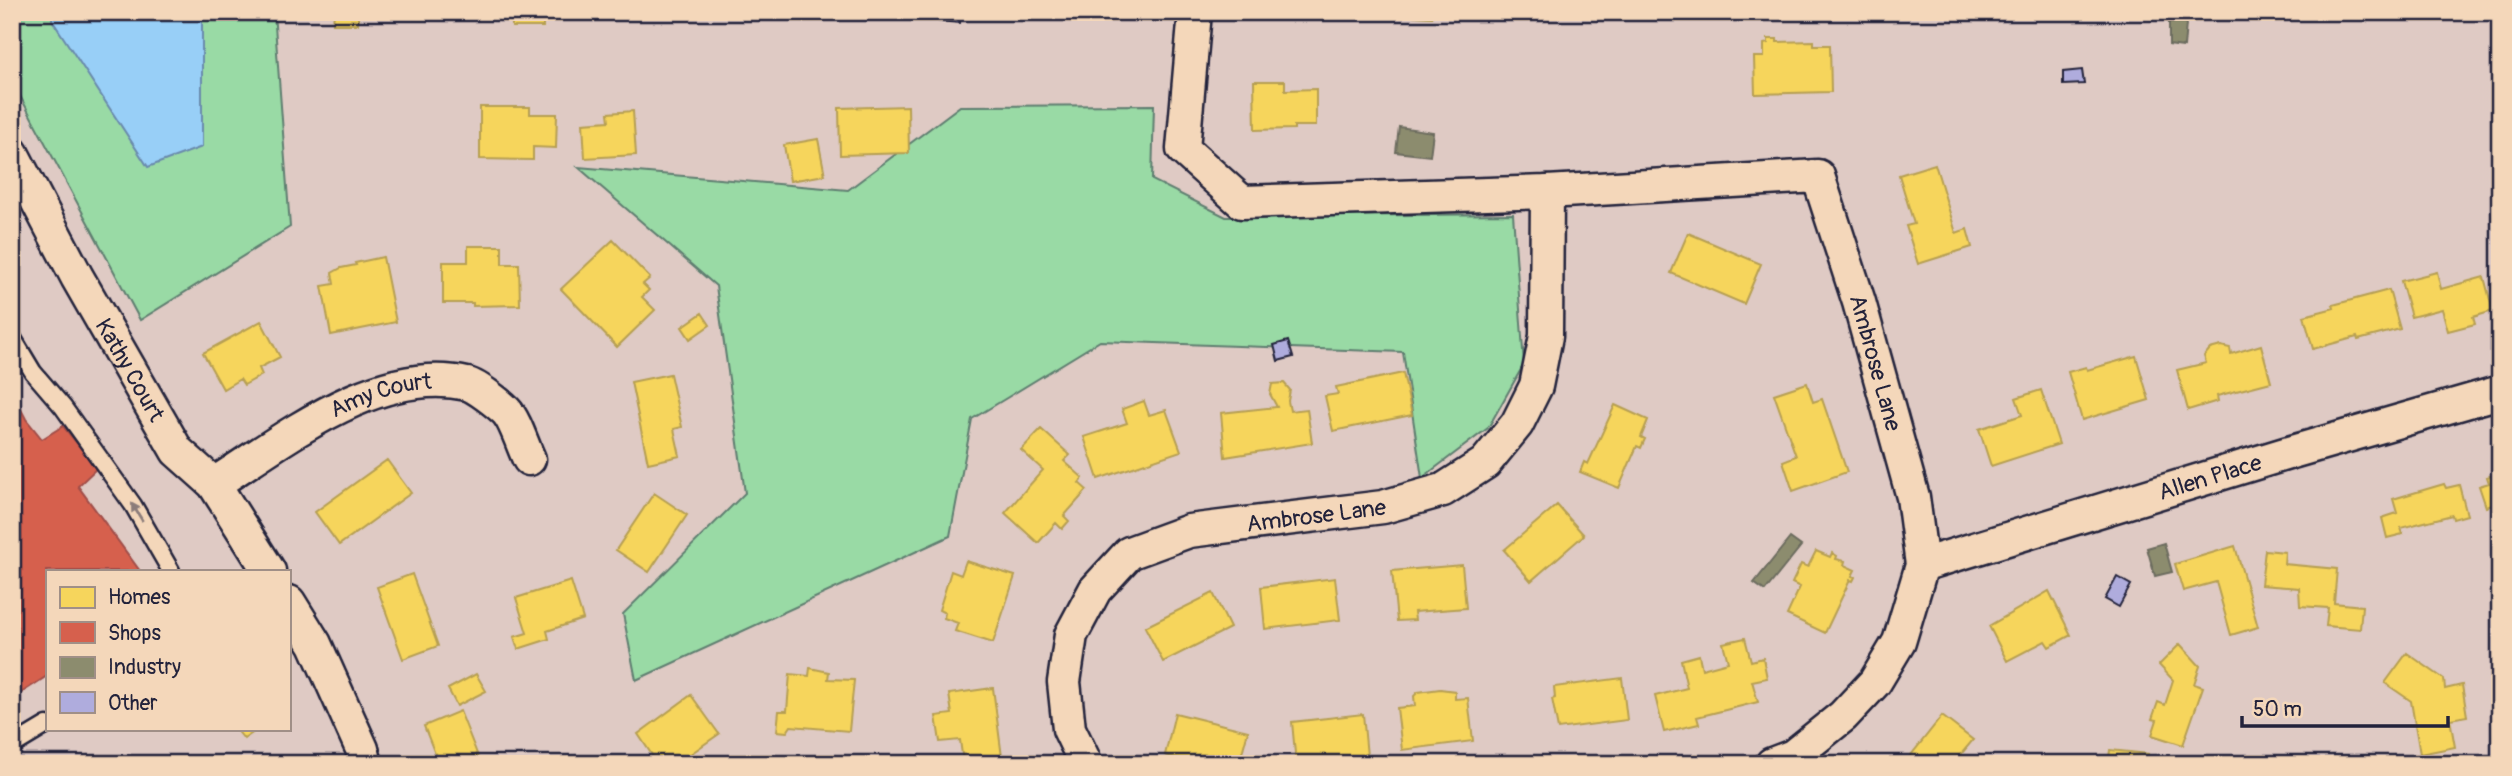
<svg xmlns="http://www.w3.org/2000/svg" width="2512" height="776" viewBox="0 0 2512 776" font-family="Pangolin,sans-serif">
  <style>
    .green { fill: #99daa5; stroke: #5e7e70; stroke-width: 2 }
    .water { fill: #98cff7; stroke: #698aac; stroke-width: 2 }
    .homes { fill: #f6d55c; stroke: #b69f52; stroke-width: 2 }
    .shops { fill: #d6604d; stroke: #a04d48; stroke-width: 2 }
    .industry { fill: #8c8c6e; stroke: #6c6c5f; stroke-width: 2 }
    .building { fill: #afacdd; stroke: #22223b; stroke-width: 2 }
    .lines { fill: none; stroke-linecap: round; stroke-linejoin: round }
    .service-casing { stroke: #22223b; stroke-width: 21 }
    .minor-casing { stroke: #22223b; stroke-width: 37 }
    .service { stroke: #f4d7ba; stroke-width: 16 }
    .minor { stroke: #f4d7ba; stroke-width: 32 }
    .oneway { fill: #8b7c7a }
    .labels { text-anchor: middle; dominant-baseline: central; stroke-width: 7; stroke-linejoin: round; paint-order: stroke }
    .street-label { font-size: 23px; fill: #22223b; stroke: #f4d7ba }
  </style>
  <rect width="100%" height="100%" fill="#dfcac4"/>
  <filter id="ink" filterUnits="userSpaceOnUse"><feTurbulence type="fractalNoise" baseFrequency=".0143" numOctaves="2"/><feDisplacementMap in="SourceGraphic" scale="14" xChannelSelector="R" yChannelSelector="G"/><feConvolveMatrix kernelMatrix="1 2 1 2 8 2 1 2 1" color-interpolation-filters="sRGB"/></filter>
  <g filter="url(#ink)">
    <!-- green -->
    <path class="green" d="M12,12h262l16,215 -150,93 -128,-239z
      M1154,105l-2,75 74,37 287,-3 11,150 -36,64 -66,50 -19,-126 -303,-11 -128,78 -22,117 -314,144 -13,-66 122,-121 -29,-207 -138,-119 270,23 112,-84z"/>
    <!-- water -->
    <path class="water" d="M53,12h149v135l-54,20 -96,-147z"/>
    <!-- homes -->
    <path class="homes" d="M334,12h24v12h-25z
      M416,12h42v2h-11v5h-33z
      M500,12h43v15h-31v-8l-12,-1z
      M1401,12h31v5l-32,-2z
      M1768,39h9v3l37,-1v4h16l1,47 -76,2 -1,-37h10v-13l4,-1z
      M1254,81h31v9l31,-1v37h-22v3l-39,1z
      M908,106l1,47 -69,2 -1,-47z
      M480,107h50v7h27l-1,34 -23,-1v13l-53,-1z
      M633,111l3,44 -51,3 -2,-35 26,-2 -1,-8z
      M818,139l7,36 -35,6 -6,-36z
      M1935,164l21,69 11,-4 5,18 -54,17 -12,-38 8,-2 -15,-49z
      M1688,233l73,31 -17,40 -73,-31z
      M613,240l37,38 -7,6 6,6 -7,7 13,13 -38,37 -56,-58z
      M468,246h34v18h17l1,41 -47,1v-3h-30v-41h25z
      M383,257l13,65 -65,13 -9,-49 12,-2 -2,-11 9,-5 15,-3 -1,-2z
      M2437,272l4,17 43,-12 9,34 -20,6 2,7 -27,7 -6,-22 -31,8 -10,-36z
      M2389,290l11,39 -42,11 -1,-3 -44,12 -9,-33 30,-8 -1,-3z
      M702,313l8,12 -20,14 -8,-12z
      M261,321l19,36 -21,11 3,7 -18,10 -4,-6 -17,10 -20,-36z
      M2261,345l10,37 -54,14 1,5 -30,9 -11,-40 29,-7 -2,-7 6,-7 11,-3 9,2 1,6z
      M2136,356l13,44 -67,20 -14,-48 18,-5 1,3z
      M1403,373l9,42 -79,16 -8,-35 13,-2 -2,-7z
      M670,374l12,53 -8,2 6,27 -32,7 -17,-81z
      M1284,383l6,7 -2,11 2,10 17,-2 5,34 -87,14 -4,-44 56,-6 -7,-13 2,-10z
      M1807,383l6,19 9,-3 25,73 -54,19 -10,-30 13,-5 -22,-62z
      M2041,390l18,54 -68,22 -12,-37 43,-14 -6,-17z
      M1144,401l5,14 17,-5 15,41 -83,28 -14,-42 43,-14 -5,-14z
      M1615,405l33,15 -7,17 4,2 -4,9 -4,-2 -18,42 -39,-16 4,-10 4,2z
      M1041,429l29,26 -6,6 19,17 -4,5 8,7 -23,26 5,5 -7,8 -6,-6 -18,20 -33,-30 38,-43 -22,-20z
      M387,460l24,33 -72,52 -24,-33z
      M2500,473v30l-14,4 -7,-21 10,-3 -2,-6z
      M2444,484l2,4 13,-3 8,30 -14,4 -1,-4 -51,13 2,6 -16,4 -5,-20 15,-5 -4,-14z
      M654,493l33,22 -38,57 -33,-22z
      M1557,505l27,30 -53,46 -27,-31z
      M2235,546l23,81 -27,8 -15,-53 -33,9 -8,-27z
      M2265,550l20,2 -1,12 53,5 -3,34 28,3 -2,23 -34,-3 2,-18 -28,-2 -1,-18 -38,-3z
      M1816,551l14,6 2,-4 5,3 -1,3 9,2 -1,4 11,5 -3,6 3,1 -2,4 -3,-1 -25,53 -38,-18 13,-28 -8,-4 9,-19 7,3z
      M966,561l49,15 -22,67 -38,-12 3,-8 -14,-5 1,-5 -6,-3 12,-39 10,4z
      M1462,565l4,43 -52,4 1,8 -18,1 -5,-50z
      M412,574l26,72 -35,13 -26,-72z
      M1335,578l5,42 -75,9 -4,-42z
      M571,581l12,38 -36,12 2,8 -31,10 -4,-12 13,-4 -11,-35z
      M2049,591l22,44 -22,12 -4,-6 -38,20 -18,-35z
      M1213,593l17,35 -67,34 -18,-35z
      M1745,638l6,23 12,-3 4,20 -15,3 6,21 -61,15 2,7 -35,8 -9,-36 32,-8 -6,-28 18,-5 3,14 26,-7 -5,-19z
      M2180,644l20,22 -6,18 9,3 -20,58 -31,-10 5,-15 -5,-1 6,-17 7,3 8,-25 -14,-15z
      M2407,653l37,26 1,10 17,-4 5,31 -17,3 5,28 -35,7 -9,-53 -26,-18z
      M810,668l19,4 -1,7 26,1 -5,51 -58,-5 -4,6 -10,-1 2,-20h8l3,-37 19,2z
      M476,674l10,17 -29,15 -9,-17z
      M1622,678l5,42 -69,9 -6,-30 3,-1 -1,-11z
      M993,688l9,69 -39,5 -3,-22 -20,2 -4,-26 16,-2 -3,-20z
      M1440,689l15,2v8l13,-1 5,43 -71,9 -5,-42 18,-2 -1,-10 4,-4z
      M691,695l28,39 -43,30h-18l-20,-30z
      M460,711l21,53h-42l-15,-38z
      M1175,713l73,18 -9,33h-40l-34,-9z
      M1363,714l4,42 -71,8 -4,-42z
      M1942,716l31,24 -16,19 6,5h-59z
      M236,729h22l-14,10z
      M2110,750l38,4 -1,10h-39z"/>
    <!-- shops -->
    <path class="shops" d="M12,392l14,27 16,20 21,-13 34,42 -19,18 62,85h-93v105l-35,23z"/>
    <!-- industry -->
    <path class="industry" d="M2169,12h18l-3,35 -15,-2z
      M1399,127l34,5 -3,24 -34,-4z
      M1790,538l11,8 -36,45 -11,-8z
      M2164,543l8,29 -17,4 -8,-28z"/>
    <!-- building -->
    <path class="building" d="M938,12h23l-1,11 -22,-2z
      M2082,70l2,14 -21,1v-13z
      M1288,341l5,16 -15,4 -4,-16z
      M2117,577l14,8 -12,22 -14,-8z"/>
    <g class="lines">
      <!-- service casing -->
      <g class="service-casing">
        <path id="service" d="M12,337l21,35 30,35 70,98 38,66
          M12,746l35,-21"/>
      </g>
      <!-- minor casing -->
      <g class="minor-casing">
        <g id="minor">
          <path id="s1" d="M1195,12l-12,137 59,53 305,-10 271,-16 41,126 54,195 9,68 -23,77 -24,40 -32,34 -50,40 -21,8"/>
          <path id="s2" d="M12,153l65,124 100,174 37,33 55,87"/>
          <path id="s3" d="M214,484c71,-45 164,-120 253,-100 8,1 32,20 39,27 9,9 17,36 23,48"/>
          <path id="s4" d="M1922,565l363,-111 215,-62"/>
          <path d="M289,602l26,42 47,105 4,15"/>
          <path id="s5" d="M1086,764l-17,-35 -5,-47 7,-47 24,-45 34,-37 60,-22 194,-24 60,-17 42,-27 32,-39 19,-38 10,-50 1,-144"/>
        </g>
      </g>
      <!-- service -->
      <use href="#service" class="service"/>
      <!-- minor -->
      <use href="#minor" class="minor"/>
    </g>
    <!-- one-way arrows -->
    <defs><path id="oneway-solid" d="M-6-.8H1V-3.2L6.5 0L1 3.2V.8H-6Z" transform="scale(1.75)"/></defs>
    <use class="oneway" href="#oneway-solid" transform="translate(137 512) rotate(-122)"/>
  </g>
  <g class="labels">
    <!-- street labels -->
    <g class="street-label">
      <text stroke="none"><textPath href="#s1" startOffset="989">Ambrose Lane</textPath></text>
      <text stroke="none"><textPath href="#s2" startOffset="247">Kathy Court</textPath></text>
      <text stroke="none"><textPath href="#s3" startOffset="191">Amy Court</textPath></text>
      <text stroke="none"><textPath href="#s4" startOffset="301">Allen Place</textPath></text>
      <text stroke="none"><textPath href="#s5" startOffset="427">Ambrose Lane</textPath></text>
    </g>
  </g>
  <!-- margin -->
  <rect width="2512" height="776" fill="none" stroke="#f4d7ba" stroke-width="42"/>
  <rect x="21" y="21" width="2470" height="734" fill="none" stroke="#22223b" stroke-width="2.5" filter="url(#ink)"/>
  <!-- legend -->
  <rect x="46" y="570" width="245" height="161" fill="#f4d7ba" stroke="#a08f87" stroke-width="2"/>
  <rect x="60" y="587" width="35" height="21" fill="#f6d55c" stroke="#a08f87" stroke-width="2"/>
  <text x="108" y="604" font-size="21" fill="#22223b">Homes</text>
  <rect x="60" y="622" width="35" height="21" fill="#d6604d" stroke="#a08f87" stroke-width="2"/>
  <text x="108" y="640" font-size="21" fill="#22223b">Shops</text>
  <rect x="60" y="657" width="35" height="21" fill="#8c8c6e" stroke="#a08f87" stroke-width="2"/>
  <text x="108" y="674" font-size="21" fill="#22223b">Industry</text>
  <rect x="60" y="692" width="35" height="21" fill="#afacdd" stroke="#a08f87" stroke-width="2"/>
  <text x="108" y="710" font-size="21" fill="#22223b">Other</text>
  <!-- scale -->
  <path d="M2242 716v10h206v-10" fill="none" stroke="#22223b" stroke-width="3.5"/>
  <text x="2253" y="716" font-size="21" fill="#22223b" stroke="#f4d7ba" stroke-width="5" paint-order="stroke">50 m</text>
</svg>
